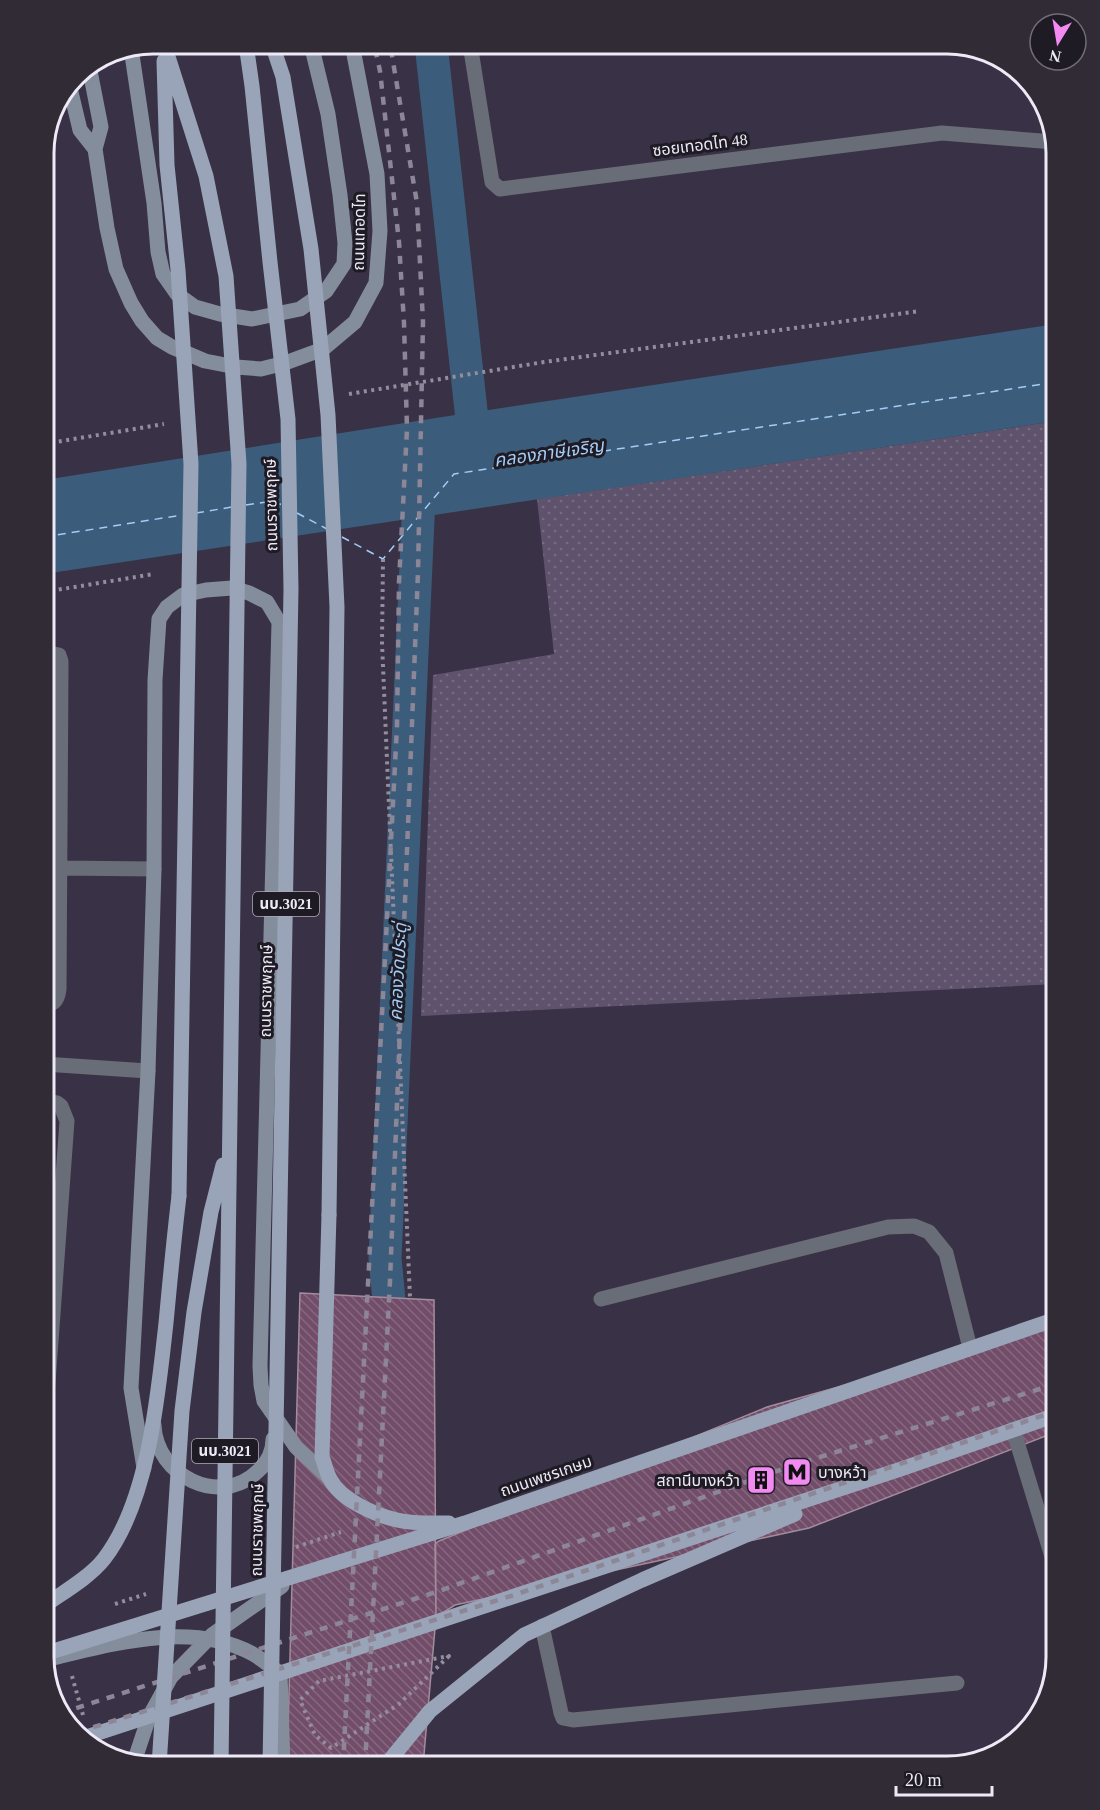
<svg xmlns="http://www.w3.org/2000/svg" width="1100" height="1810" viewBox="0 0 1100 1810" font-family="'Times New Roman','Noto Sans Thai',serif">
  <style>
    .grass { fill: url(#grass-dots) }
    .water { fill: #3c5c7b }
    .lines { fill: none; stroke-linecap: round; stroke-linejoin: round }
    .canal { stroke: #3c5c7b; stroke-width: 33 }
    .ferry { stroke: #a2cdf7; stroke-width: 1.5; stroke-dasharray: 8 6; stroke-linecap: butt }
    .building { fill: url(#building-back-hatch); stroke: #a48c9d; stroke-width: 1.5 }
    .path { stroke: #938d9d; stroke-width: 4; stroke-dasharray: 3 4.5; stroke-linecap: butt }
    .lane { stroke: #686d77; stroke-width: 15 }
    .street { stroke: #686d77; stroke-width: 15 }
    .secondary { stroke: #848d9c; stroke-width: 15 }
    .primary { stroke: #99a4b8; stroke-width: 15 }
    .rail { stroke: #8d8697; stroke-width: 4.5; stroke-dasharray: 8 8; stroke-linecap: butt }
    .primary-bridge { stroke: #99a4b8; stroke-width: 15 }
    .labels { text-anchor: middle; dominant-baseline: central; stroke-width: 6; stroke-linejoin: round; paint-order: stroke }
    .shield { fill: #1f1b24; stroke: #b0abb7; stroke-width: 1.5 }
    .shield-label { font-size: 15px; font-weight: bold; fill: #eee9f6 }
    .street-label { font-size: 16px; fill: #eee9f6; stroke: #1f1b24 }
    .poi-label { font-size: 16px; fill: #eee9f6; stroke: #1f1b24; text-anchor: start }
    .water-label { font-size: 18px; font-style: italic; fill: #a2cdf7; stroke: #1f1b24 }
    .rim { fill: none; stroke: #eee9f6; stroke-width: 3 }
  </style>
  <defs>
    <pattern id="grass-dots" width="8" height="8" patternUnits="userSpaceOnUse" patternTransform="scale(1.5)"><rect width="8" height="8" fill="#5e526d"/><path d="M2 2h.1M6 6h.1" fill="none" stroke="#756b82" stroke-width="1.8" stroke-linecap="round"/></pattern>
    <pattern id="building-back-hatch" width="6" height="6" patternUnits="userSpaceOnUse" patternTransform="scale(1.5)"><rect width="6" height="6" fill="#724d69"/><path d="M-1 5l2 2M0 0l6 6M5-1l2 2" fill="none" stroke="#86677f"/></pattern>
  </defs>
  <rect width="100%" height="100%" fill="#393145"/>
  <!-- grass -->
  <path class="grass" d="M1056,421v563l-635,32 12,-341 121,-21 -17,-155z"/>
  <!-- water -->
  <path class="water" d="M1056,324v97l-1012,153v-94l411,-65z"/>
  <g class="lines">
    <!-- canal -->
    <path class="canal" d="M431,44l45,412
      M393,1342l-8,-84 35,-783"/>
    <!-- ferry -->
    <path class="ferry" d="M246,505l27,-4 9,4
      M196,513l36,-6
      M297,513l30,16
      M44,537l138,-22
      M342,537l41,22 71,-85 602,-92"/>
  </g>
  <!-- building -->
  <path class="building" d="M300,1293l134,7 2,317 -13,149h-136z
    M1056,1326v106l-247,96 -354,77 -19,12 -1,-73 4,-3 328,-134z"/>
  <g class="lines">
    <!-- path -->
    <path class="path" d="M349,394l195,-32 376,-51
      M44,444l120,-20
      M383,559l-1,84 28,655
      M44,592l110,-18
      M296,1547l45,-15
      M115,1604l31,-10
      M449,1656l-50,48 -68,44 -16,-13 -15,-35 19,-19z
      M72,1676l11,39
      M183,1761l16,-4"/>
    <!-- lane -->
    <path class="lane" d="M60,868l94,1
      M44,1005c11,0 14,-6 15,-16l2,-320v-8l-2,-6 -15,-3
      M44,1064l104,7
      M44,1438l23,-317 -6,-15 -4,-3 -13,-2"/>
    <!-- street -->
    <path class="street" d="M470,44l22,138 8,7 442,-56 112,9
      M601,1299l287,-72 26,-1 15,6 17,21 24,95
      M1013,1429l41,134 2,40
      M542,1626l19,87 2,5 10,2 384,-37"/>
    <!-- secondary -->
    <path class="secondary" d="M131,48l23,155 4,49 5,22 14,20 18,13 25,7 32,5 48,-10 26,-18 18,-27 1,-21 -5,-48 -12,-81 -17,-70
      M89,66l12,61 -6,22 12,79 9,41 15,34 11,18 15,17 15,9 33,14 31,6 25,2 24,-6 38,-14 32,-27 21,-39 4,-52 -3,-57 -25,-130
      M70,88l10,42 15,19
      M154,1425c2,51 66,83 104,46 9,-8 15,-20 15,-32
      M144,1468l-13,-80 17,-317 6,-202 1,-189 4,-61 8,-12 16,-12 23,-5 26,-2 17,5 18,9 12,20 -19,744 1,19 3,16 32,46 34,32
      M53,1658c63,-15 139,-37 200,-4 9,5 18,13 27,19l3,93
      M134,1762l15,-45 22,-40 41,-42 70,-49"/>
    <!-- primary -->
    <path class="primary" d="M329,1215l-7,242c3,7 4,15 8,22 11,21 45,36 67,41 17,4 35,3 52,3
      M44,1606c18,-13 46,-29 60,-47 45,-58 54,-165 62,-236 4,-43 8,-85 13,-127
      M44,1654l421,-131 591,-204
      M83,1738l818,-269 155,-54
      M385,1766l45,-55 94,-76 118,-55 153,-66"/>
    <!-- rail -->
    <path class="rail" d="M61,1713l375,-121 355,-126 265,-82
      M78,1732l436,-137 542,-184
      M343,1766l54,-1040 2,-144 8,-153 -3,-106 -5,-81 -19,-171 -6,-27
      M365,1766l25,-485 28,-709 5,-250 -6,-119 -27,-159"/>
    <!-- primary-bridge -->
    <path class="primary-bridge" d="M164,44l42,132 20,100 13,188 -18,1302
      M246,44l6,42 18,176 18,157 3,170 -21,1177
      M272,44l11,33 28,172 17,166 9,192 -8,608
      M164,61l3,104 11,105 13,194 -12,732
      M159,1766l23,-355 12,-99 17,-100 12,-47"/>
  </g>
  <!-- icons -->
  <defs>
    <g id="metro-square" transform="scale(1.5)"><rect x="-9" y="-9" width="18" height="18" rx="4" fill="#f38af2" stroke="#1f1b24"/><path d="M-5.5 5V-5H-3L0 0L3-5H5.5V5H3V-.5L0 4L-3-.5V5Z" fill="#111"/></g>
    <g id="building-square" transform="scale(1.5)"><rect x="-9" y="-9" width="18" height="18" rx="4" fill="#f38af2" stroke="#1f1b24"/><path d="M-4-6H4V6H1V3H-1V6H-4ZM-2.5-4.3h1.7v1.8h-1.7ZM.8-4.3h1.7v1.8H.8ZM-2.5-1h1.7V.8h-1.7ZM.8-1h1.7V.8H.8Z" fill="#111"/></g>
  </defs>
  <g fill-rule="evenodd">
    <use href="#metro-square" x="797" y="1472"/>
    <use href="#building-square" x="761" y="1480"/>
  </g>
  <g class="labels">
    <!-- shield labels -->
    <g class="shield">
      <rect x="253" y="892" width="66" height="24" rx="4.5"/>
      <rect x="192" y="1439" width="66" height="24" rx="4.5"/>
    </g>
    <g class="shield-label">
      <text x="286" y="904">นบ.3021</text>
      <text x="225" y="1451">นบ.3021</text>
    </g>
    <!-- street labels -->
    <g class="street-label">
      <text transform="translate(700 145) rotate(-7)">ซอยเทอดไท 48</text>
      <text transform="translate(359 232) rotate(-89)">ถนนเทอดไท</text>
      <text transform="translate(271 505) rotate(-91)">ถนนราชพฤกษ์</text>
      <text transform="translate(266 991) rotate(-89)">ถนนราชพฤกษ์</text>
      <text transform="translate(546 1476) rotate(-19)">ถนนเพชรเกษม</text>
      <text transform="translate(257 1530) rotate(-89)">ถนนราชพฤกษ์</text>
    </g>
    <!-- poi labels -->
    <g class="poi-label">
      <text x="818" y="1472">บางหว้า</text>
      <text x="740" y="1480" text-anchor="end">สถานีบางหว้า</text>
    </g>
    <!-- water labels -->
    <g class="water-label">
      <text transform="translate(549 453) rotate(-8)">คลองภาษีเจริญ</text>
      <text transform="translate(398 972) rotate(-87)">คลองวัดประดู่</text>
    </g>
  </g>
  <!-- crop -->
  <path d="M0 0H1100V1810H0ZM153 54H947A99 99 0 0 1 1046 153V1657A99 99 0 0 1 947 1756H153A99 99 0 0 1 54 1657V153A99 99 0 0 1 153 54Z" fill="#302b35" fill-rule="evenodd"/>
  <path class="rim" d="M153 54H947A99 99 0 0 1 1046 153V1657A99 99 0 0 1 947 1756H153A99 99 0 0 1 54 1657V153A99 99 0 0 1 153 54Z"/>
  <!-- north arrow -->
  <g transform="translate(1058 42) rotate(191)"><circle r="28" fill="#1f1b24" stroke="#726d78" stroke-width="1.5"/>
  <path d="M0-4.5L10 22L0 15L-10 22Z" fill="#f38af2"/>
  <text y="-9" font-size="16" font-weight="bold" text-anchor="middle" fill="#eee9f6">N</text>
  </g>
  <!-- scale -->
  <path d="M896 1786v9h96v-9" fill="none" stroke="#eee9f6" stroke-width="3"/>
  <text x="905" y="1786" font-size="18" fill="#eee9f6" stroke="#1f1b24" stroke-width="4.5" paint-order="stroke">20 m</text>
</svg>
